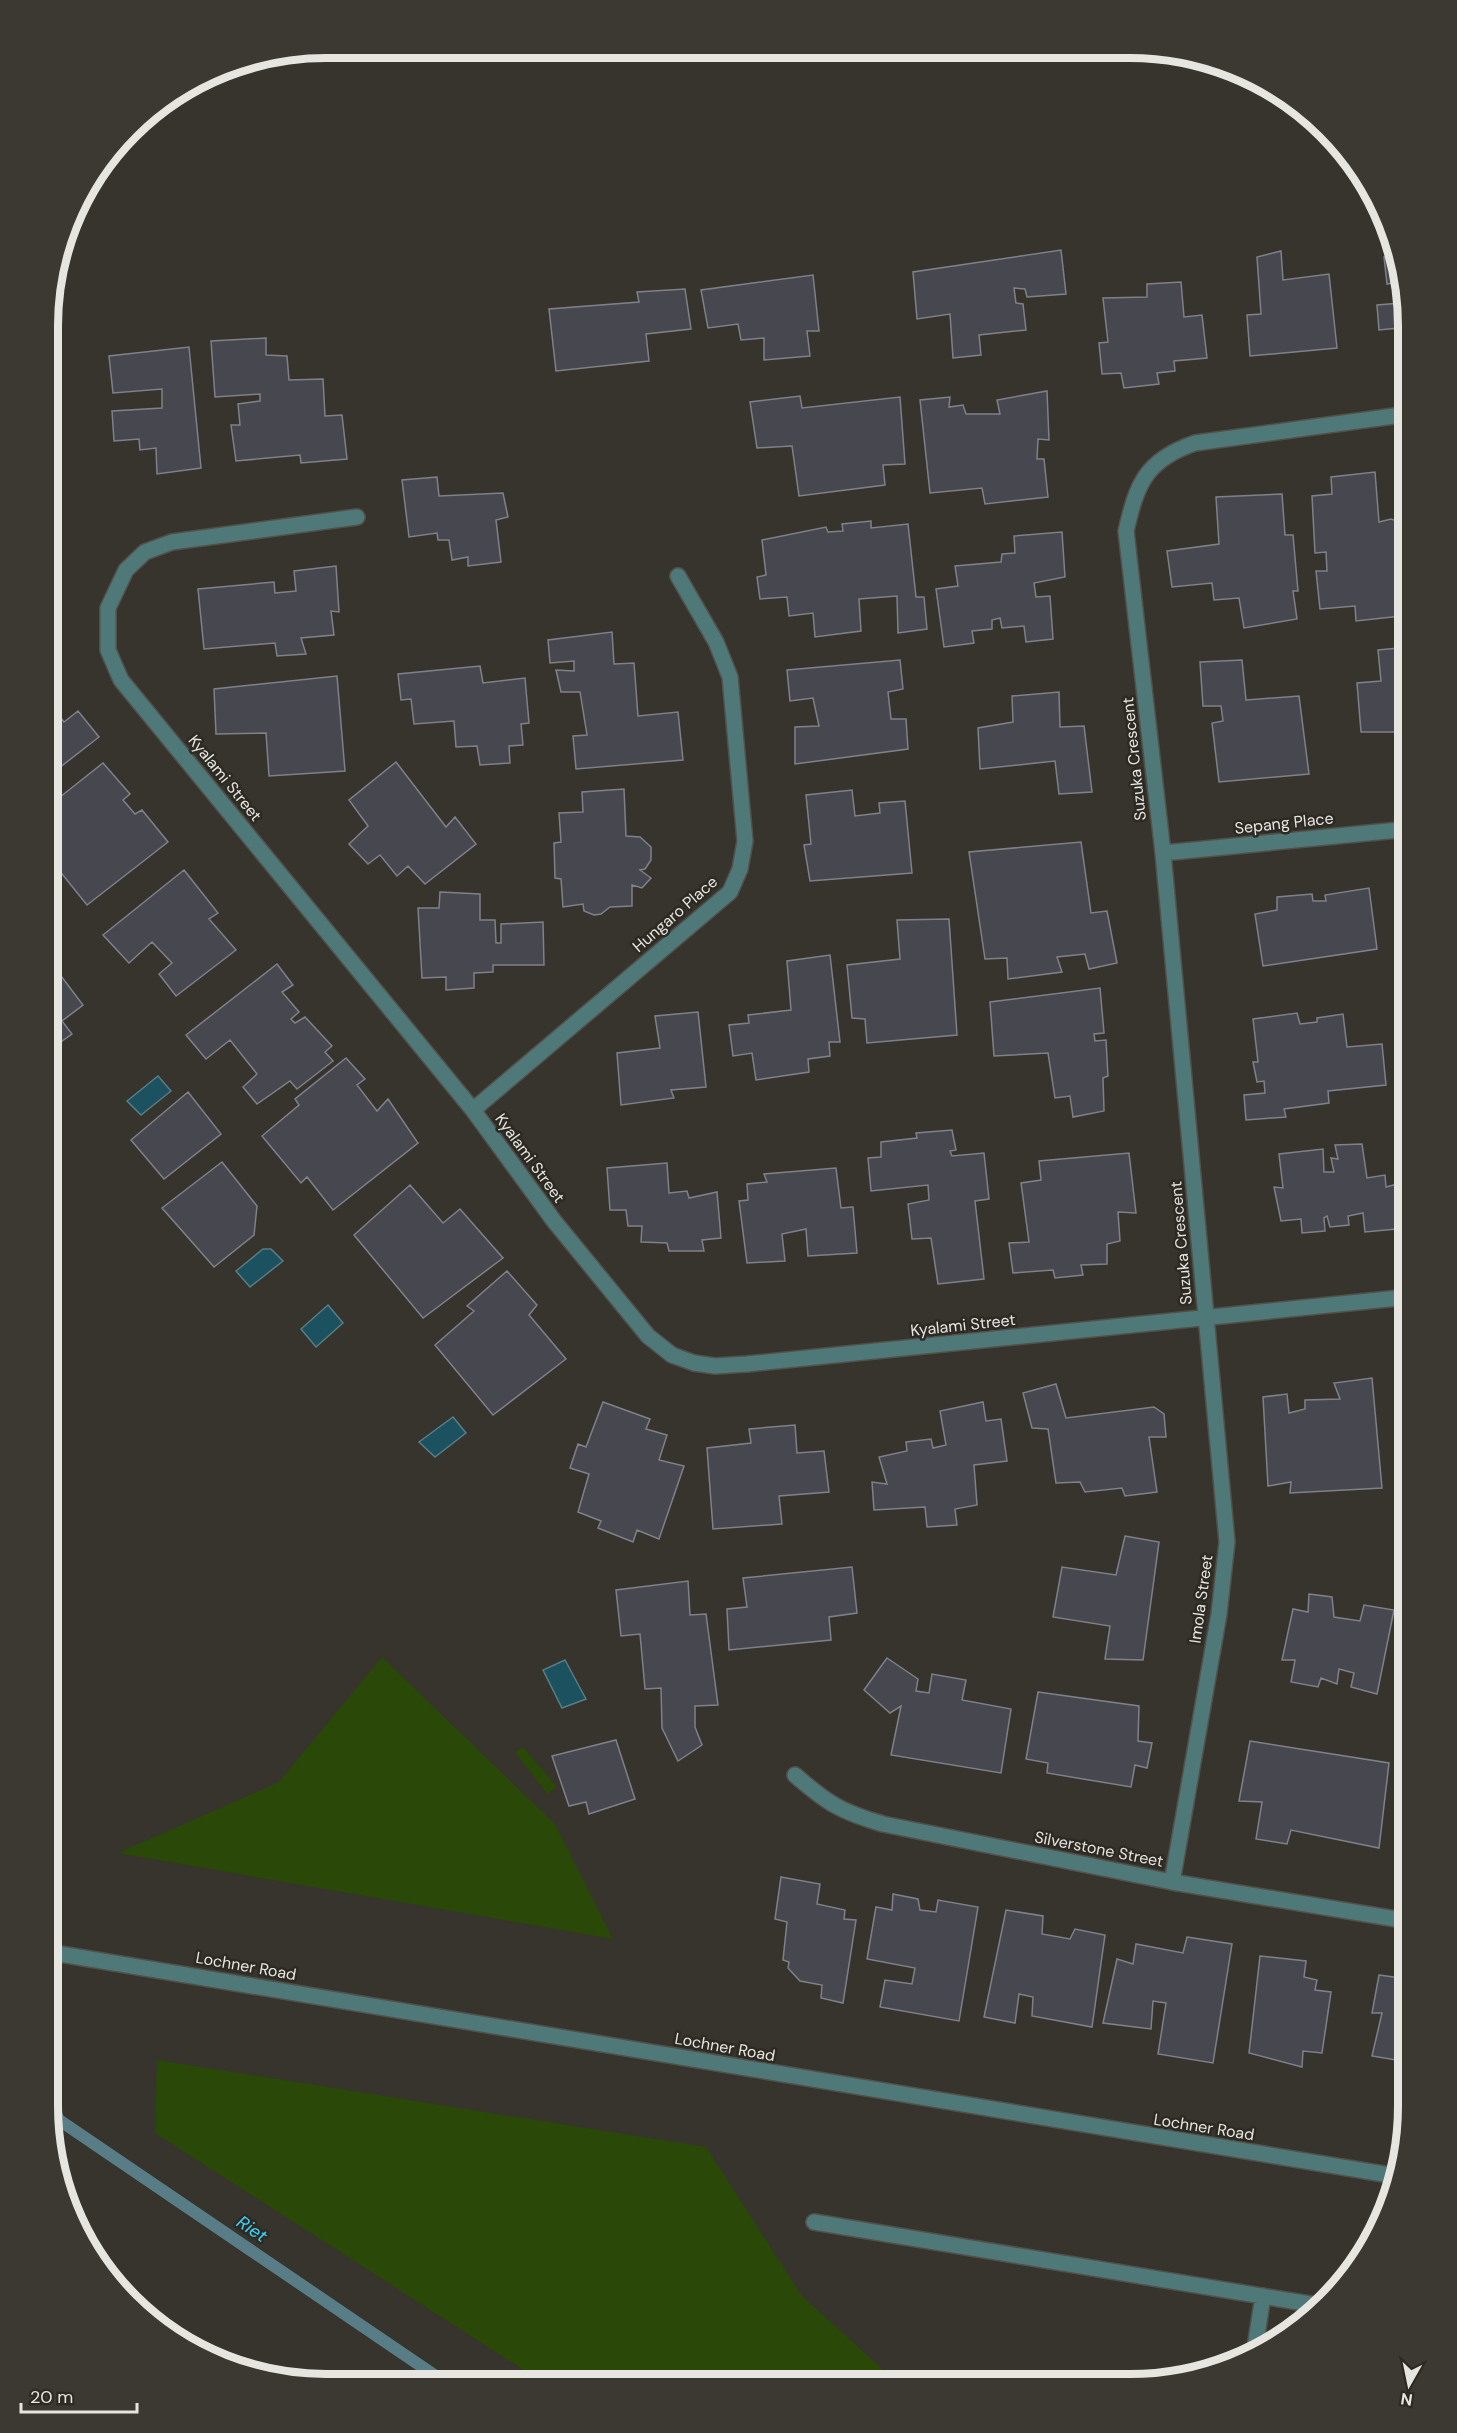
<svg xmlns="http://www.w3.org/2000/svg" width="1457" height="2433" viewBox="0 0 1457 2433" font-family="'DM Sans',sans-serif">
  <style>
    .green { fill: #2a4807 }
    .water { fill: #1c515f; stroke: #597d86; stroke-width: 1.5 }
    .lines { fill: none; stroke-linecap: round; stroke-linejoin: round }
    .stream { stroke: #597d86; stroke-width: 12 }
    .building { fill: #47474f; stroke: #808089; stroke-width: 1.5 }
    .minor-casing { stroke: #52504a; stroke-width: 18 }
    .minor { stroke: #4f7879; stroke-width: 15 }
    .labels { text-anchor: middle; dominant-baseline: central; stroke-width: 5; stroke-linejoin: round; paint-order: stroke }
    .street-label { font-size: 16px; fill: #e6e5e0; stroke: #2c2a23 }
    .water-label { font-size: 18px; font-style: italic; fill: #3fd1f7; stroke: #2c2a23 }
    .rim { fill: none; stroke: #e6e5e0; stroke-width: 8 }
  </style>
  <rect width="100%" height="100%" fill="#36342d"/>
  <!-- green -->
  <path class="green" d="M382,1657l173,167 58,115 -495,-86 161,-71z
    M523,1747l34,40 -10,7 -32,-42z
    M157,2060l549,87 96,149 97,88 -355,-1 -389,-250z"/>
  <!-- water -->
  <path class="water" d="M158,1076l13,15 -30,24 -14,-14z
    M263,1249h8l12,12 -33,26 -14,-16z
    M328,1305l15,18 -27,24 -15,-18z
    M453,1417l13,16 -31,24 -16,-15z
    M565,1660l21,39 -24,9 -19,-38z"/>
  <g class="lines">
    <!-- stream -->
    <path class="stream" d="M48,2097l11,23 387,263"/>
  </g>
  <!-- building -->
  <path class="building" d="M1061,250l5,44 -39,3 -2,-8 -11,-1 2,15 7,1 3,26 -47,5 2,20 -28,3 -3,-44 -33,5 -4,-47z
    M1281,251l2,29 46,-6 8,74 -87,8 -3,-41 14,-1 -4,-57z
    M1395,256l14,71 -30,3 -2,-25 24,-2 -4,-21 -10,2 -3,-27z
    M813,275l6,56h-12l3,25 -46,4v-22l-23,2 -3,-16 -30,4 -7,-38z
    M1181,282l3,35 18,-2 5,43 -33,3 1,10 -18,2 2,11 -35,4 -3,-15 -19,1 -3,-31 9,-1 -5,-44 44,-1v-13z
    M685,289l6,40 -45,5 3,27 -93,10 -7,-62 90,-7 -2,-10z
    M266,338v17l21,1 2,24 34,-1 2,37 17,-1 5,44 -46,4 -1,-8 -64,6 -5,-36h9l-2,-21 22,-3v-7l-45,3 -4,-56z
    M189,347l12,121 -44,6 -1,-26 -16,2 -1,-11 -25,2 -2,-30 50,-3v-19l-49,4 -4,-37z
    M50,366h7l4,48 -11,2z
    M1047,391l2,49 -11,-1 -1,20h7l4,38 -63,7 -3,-16 -52,5 -10,-93 30,-3 -1,10 14,-2 3,9h34l-3,-14z
    M800,396l2,12 98,-11 5,67 -22,1 2,20 -86,11 -7,-50 -35,2 -7,-46z
    M1375,472l4,50 12,-3 9,3 1,7 8,-1v72h-10l2,16 -45,5 -1,-15 -35,3 -4,-38h11l-1,-19 -11,1 -3,-57 20,-2 -1,-17z
    M437,477l2,19 64,-3 5,24 -12,3 5,42 -33,4v-9l-16,3 -3,-20h-11l-1,-7 -28,4 -7,-57z
    M1282,494l3,41h8l5,56h-5l4,28 -53,9 -5,-30 -25,2 -2,-17 -40,4 -5,-36 52,-7 -3,-47z
    M871,521v7l37,-4 8,73h8l3,32 -29,4 -1,-37 -38,3 2,32 -46,6 -2,-24 -24,3 -2,-19 -27,2 -3,-22 9,-2 -4,-35 64,-13 2,5 15,-1 -1,-7z
    M1062,532l3,45 -31,6 2,14 14,-1 3,43 -27,3 -2,-16 -22,2 -2,-10 -8,2v9l-20,2 2,12 -30,4 -8,-58 22,-3 -3,-20 46,-4 1,-8 13,-1 -1,-17z
    M336,566l3,46 -8,-1 3,24 -33,3 5,16 -29,2 -2,-13 -71,6 -6,-60 76,-7 1,11 21,-2 -2,-20z
    M612,632l2,32 20,-1 4,53 40,-4 5,48 -107,9 -3,-33 14,-1 -7,-43h-19l-5,-22 18,1v-10l-24,2 -2,-23z
    M1409,647v108l-12,1 -1,-24h-35l-4,-49 24,-2 -3,-31z
    M900,660l3,29 -15,3 3,27h15l2,30 -113,15v-37l24,-1 -6,-28 -23,3 -3,-31z
    M1242,660l4,40 53,-4 10,78 -90,8 -7,-59 11,-2 -2,-15h-18l-3,-44z
    M480,666l3,17 42,-5 4,45 -8,1 2,21 -14,1 1,17 -30,2 -3,-19 -21,1 -2,-26 -40,3 -3,-25 -10,1 -3,-26z
    M337,676l8,95 -76,5 -3,-43 -50,1 -2,-45z
    M1059,692l1,35 24,-1 8,66 -33,2 -4,-33 -75,8 -2,-41 35,-6 -1,-26z
    M50,704l14,18 14,-11 21,26 -49,38z
    M396,762l50,65 9,-10 21,27 -51,40 -17,-18 -11,10 -17,-21 -12,9 -19,-20 19,-18 -19,-26z
    M103,763l27,31 -7,6 12,14 7,-4 26,32 -81,63 -37,-46v-54z
    M624,789l2,47 14,1 11,10v13l-6,9 -5,1 11,8 -9,10 -10,-3v21l-22,1 -9,7 -7,1 -10,-4 -1,-7 -20,3 -2,-28 -6,-1 -1,-35 7,-1 -2,-29 24,-1 -1,-20z
    M852,790l3,26 25,-3 -1,-10 26,-2 7,72 -102,8 -6,-36 7,-1 -5,-49z
    M1081,842l10,71 16,-2 10,52 -28,6 -4,-15 -28,3 5,15 -54,7 -1,-21 -22,1 -16,-107z
    M184,870l34,43 -9,6 27,31 -60,46 -17,-22 13,-11 -20,-21 -23,21 -26,-28z
    M1369,888l8,61 -114,17 -8,-52 22,-4v-13l35,-3 1,7h13l-1,-6z
    M440,892l40,2v26h15l1,23h5v-19l42,-2 1,43h-51v7l-19,1v15l-28,2v-13l-24,1 -4,-70h21z
    M949,919l8,116 -90,8 -2,-24 -13,-1 -5,-53 53,-6 -3,-39z
    M1409,936v30h-3l-3,-29z
    M830,955l10,87h-11l1,14 -22,3 1,13 -53,8 -4,-27 -19,3 -4,-31 20,-2 -1,-8 43,-5 -4,-49z
    M49,960l34,45 -21,16 10,13 -23,16z
    M277,964l16,21 -11,7 17,20 -8,7 4,4 10,-6 27,29 -7,6 8,9 -36,28 -7,-8 -33,23 -14,-17 14,-13 -27,-34 -24,19 -20,-24z
    M1100,988l4,45 -10,1 1,7 11,-1 2,36 -5,2 1,33 -31,6 -3,-21 -15,2 -7,-45 -54,3 -4,-54z
    M698,1012l8,75 -35,3 3,8 -53,7 -4,-52 43,-5 -5,-32z
    M1297,1013l3,11 17,-2v-4l26,-4 4,33 35,-3 4,41 -58,6 1,12 -45,6 2,8 -40,3 -2,-25 21,-2 -1,-12 -7,1 -4,-20h5l-5,-43z
    M346,1058l19,21 -8,6 20,26 11,-12 30,44 -85,67 -26,-33 -6,6 -39,-47 37,-31 -4,-6z
    M188,1092l33,42 -57,45 -33,-39z
    M952,1130l4,20 -6,1 2,5 32,-3 5,46 -14,2 9,78 -46,5 -7,-46 -19,1 -4,-35 21,-4 -1,-15 -57,6 -3,-33 13,-1v-15l36,-4 -1,-5z
    M1362,1144l5,34 18,-3 1,12 19,-5 2,46 -42,4 -2,-19 -15,3 1,9 -19,2 -3,-11 -3,2 1,13 -23,2 -1,-14 -20,2 -7,-34 9,1 -4,-34 44,-5 1,23h10l-3,-14 7,1 -3,-14z
    M1129,1153l7,60 -18,-1 2,29 -13,3v20l-26,1 2,10 -28,3 -2,-8 -40,3 -4,-30 20,-1 -8,-59 20,-3 -2,-19z
    M222,1162l35,44 -3,29 -40,32 -52,-59z
    M667,1163l2,30 18,-2 2,7 28,-6 4,46 -19,2 2,11h-35l-2,-8 -26,-1 1,-16h-14l-2,-16h-16l-3,-42z
    M836,1168l5,40 12,-1 4,46 -49,3 -2,-27 -24,5 3,27 -38,2 -8,-62 9,-1 -1,-16 20,-2 -3,-8z
    M410,1185l33,38 17,-14 43,49 -80,60 -69,-83z
    M507,1271l30,34 -8,10 37,44 -73,56 -58,-70 39,-34 -7,-5z
    M1372,1378l10,110 -92,5 1,-11 -23,4 -5,-89 24,-3 2,19 16,-4v-9l35,-1 -6,-16z
    M1056,1384l10,34 88,-11 10,7 2,23h-17l8,55 -32,4 -3,-8 -37,4 -5,-10 -24,1 -8,-54 -16,-1 -9,-35z
    M603,1402l47,17 -4,10 21,6 -8,25 25,6 -25,73 -22,-9 -4,12 -35,-14 3,-7 -23,-9 11,-38 -19,-6 8,-24 8,3z
    M983,1402l3,19 15,-2 6,42 -33,4 3,40 -22,4 2,16 -30,2 -2,-20 -51,3 -2,-28 15,2 -8,-27 28,-6 -1,-9 25,-3 2,9 13,-3 -6,-34z
    M795,1425l2,28 27,-2 5,41 -50,4 3,28 -69,5 -6,-81 44,-5 -2,-14z
    M1125,1536l34,6 -16,118 -38,-1 5,-33 -57,-9 9,-50 54,8z
    M852,1567l5,46 -28,4 2,23 -102,10 -2,-41 20,-2 -4,-29z
    M688,1581l2,34 16,-1 12,91 -23,1v21l7,18 -24,16 -16,-33 -1,-40 -16,1 -5,-55 -19,2 -5,-46z
    M1309,1594l23,3 2,20 26,4 4,-16 30,5 -17,84 -26,-7 3,-14 -15,-4 -2,15 -16,-6 -3,9 -27,-5 4,-22h-13l11,-51 15,3z
    M887,1658l31,21 -2,12 13,2 3,-19 34,6 -4,20 49,9 -10,64 -110,-18 10,-49 -11,7 -26,-23z
    M1038,1692l101,14 -1,35 14,2 -5,25 -12,-3 -4,22 -84,-14 1,-10 -22,-4z
    M616,1740l19,59 -46,15 -3,-12 -17,4 -17,-50z
    M1250,1741l139,22 -10,85 -88,-18 -4,14 -31,-5 6,-37 -23,-1z
    M781,1877l39,7 -3,20 28,6 -1,9 12,1 -13,83 -22,-5 1,-13 -22,-4 -12,-13 1,-6 -6,-2 4,-38 -12,-3z
    M893,1894l25,5 2,11 16,2 2,-12 40,7 -19,114 -79,-14 5,-27 27,4 3,-16 -48,-9 9,-52 16,3z
    M1006,1910l37,6 -1,18 28,5 5,-10 30,6 -13,92 -60,-11 1,-19 -14,-3 -4,29 -31,-6z
    M1187,1937l45,7 -19,119 -55,-9 8,-51 -13,-2 -2,28 -48,-6 14,-64 16,5 3,-20 47,9z
    M1260,1956l46,5 -2,16 13,3 -2,10 16,2 -9,61 -19,-2 -1,16 -53,-14z
    M1379,1975l29,4v83l-36,-6 10,-43h-10z"/>
  <g class="lines">
    <!-- minor casing -->
    <g class="minor-casing">
      <path id="minor" d="M357,517l-185,25 -27,10 -19,18 -18,38v42l13,30 352,430 81,111 94,115 24,19 22,8 21,3 32,-2 662,-67
        M1163,853l246,-24
        M473,1110l257,-218 10,-23 5,-28 -15,-164 -14,-35 -38,-66
        M795,1775c32,28 46,37 88,49l289,58 236,39
        M1172,1882l47,-268 8,-72 -64,-689 -37,-322c11,-48 20,-71 69,-88l214,-29
        M48,1952l1348,224
        M814,2222l508,84
        M1254,2354l9,-58"/>
    </g>
    <!-- minor -->
    <use href="#minor" class="minor"/>
  </g>
  <g class="labels">
    <!-- street labels -->
    <g class="street-label">
      <text transform="translate(1134 759) rotate(-96)">Suzuka Crescent</text>
      <text transform="translate(225 778) rotate(51)">Kyalami Street</text>
      <text transform="translate(1284 823) rotate(-6)">Sepang Place</text>
      <text transform="translate(675 914) rotate(-41)">Hungaro Place</text>
      <text transform="translate(530 1158) rotate(54)">Kyalami Street</text>
      <text transform="translate(1181 1243) rotate(-95)">Suzuka Crescent</text>
      <text transform="translate(963 1325) rotate(-6)">Kyalami Street</text>
      <text transform="translate(1201 1599) rotate(-82)">Imola Street</text>
      <text transform="translate(1099 1849) rotate(11)">Silverstone Street</text>
      <text transform="translate(246 1966) rotate(10)">Lochner Road</text>
      <text transform="translate(725 2047) rotate(10)">Lochner Road</text>
      <text transform="translate(1204 2127) rotate(9)">Lochner Road</text>
    </g>
    <!-- water labels -->
    <g class="water-label">
      <text transform="translate(252 2229) rotate(34)">Riet</text>
    </g>
  </g>
  <!-- crop -->
  <path d="M0 0H1457V2433H0ZM326 58H1130A268 268 0 0 1 1398 326V2106A268 268 0 0 1 1130 2374H326A268 268 0 0 1 58 2106V326A268 268 0 0 1 326 58Z" fill="#3b3932" fill-rule="evenodd"/>
  <path class="rim" d="M326 58H1130A268 268 0 0 1 1398 326V2106A268 268 0 0 1 1130 2374H326A268 268 0 0 1 58 2106V326A268 268 0 0 1 326 58Z"/>
  <!-- north arrow -->
  <g transform="translate(1409 2385) rotate(189)" stroke="#2c2a23" stroke-width="4.5" paint-order="stroke">
  <path d="M0-4.5L10 22L0 15L-10 22Z" fill="#e6e5e0"/>
  <text y="-9" font-size="16" font-weight="bold" text-anchor="middle" fill="#e6e5e0">N</text>
  </g>
  <!-- scale -->
  <path d="M21 2403v9h116v-9" fill="none" stroke="#e6e5e0" stroke-width="3"/>
  <text x="30" y="2403" font-size="18" fill="#e6e5e0" stroke="#2c2a23" stroke-width="4.5" paint-order="stroke">20 m</text>
</svg>
